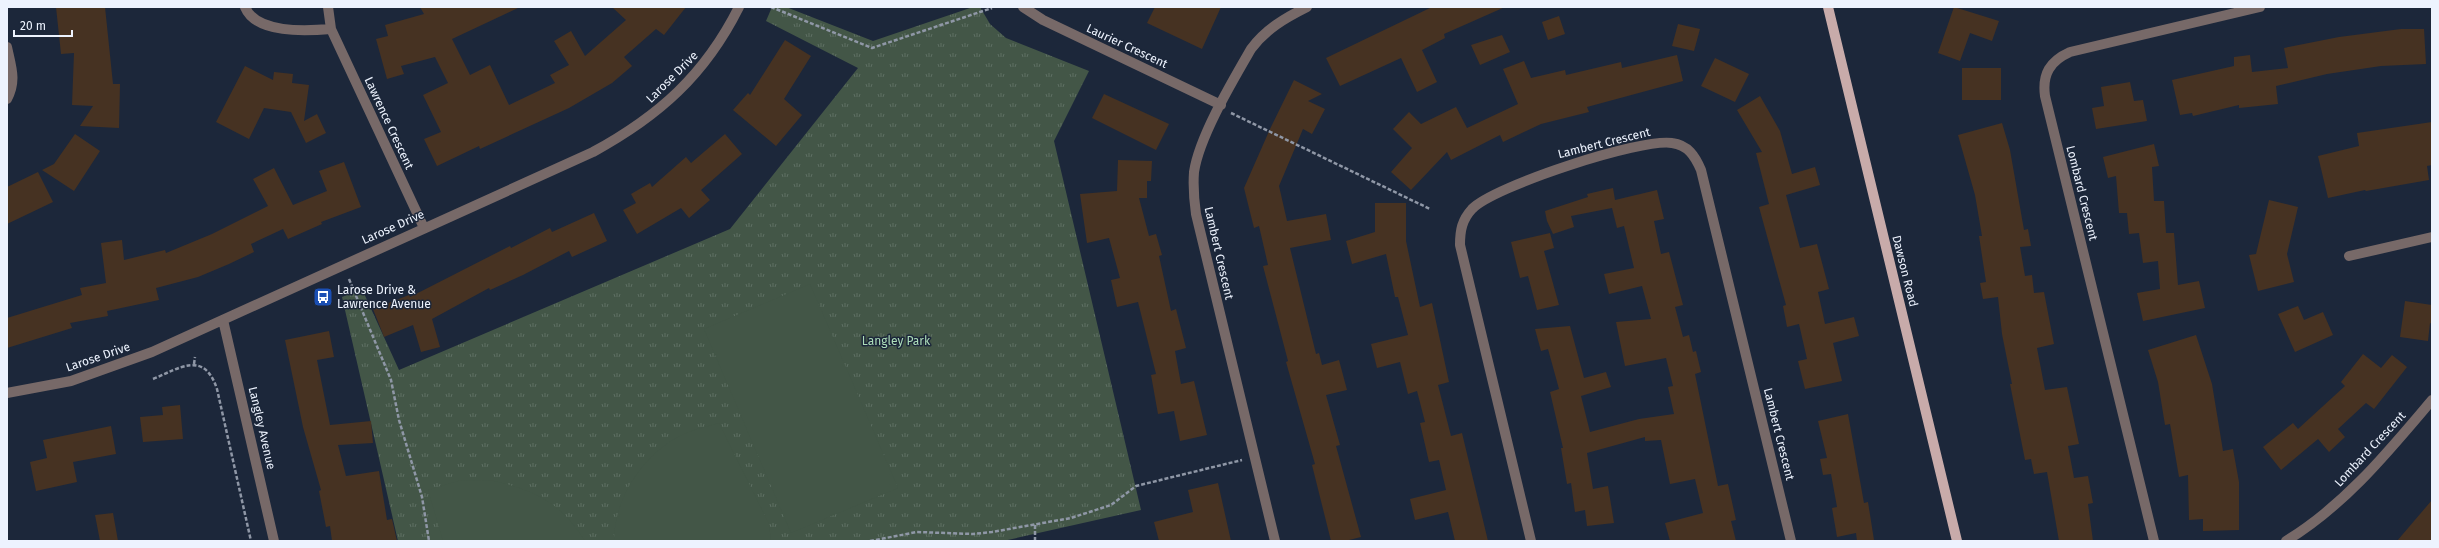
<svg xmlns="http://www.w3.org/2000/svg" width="2439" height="548" viewBox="0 0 2439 548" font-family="'Fira Sans',sans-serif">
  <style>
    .grass { fill: url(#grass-tufts) }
    .pitch { fill: #435647 }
    .building { fill: #463222 }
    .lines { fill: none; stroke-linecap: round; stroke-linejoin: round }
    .path { stroke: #8f97a6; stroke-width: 2.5; stroke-dasharray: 4 2; stroke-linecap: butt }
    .minor { stroke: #776968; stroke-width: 10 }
    .major { stroke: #c8abaa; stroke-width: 10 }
    .labels { text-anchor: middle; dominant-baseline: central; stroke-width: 3; stroke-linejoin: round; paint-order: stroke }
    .street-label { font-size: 12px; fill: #edf3fe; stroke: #1c273a }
    .poi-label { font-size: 12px; fill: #edf3fe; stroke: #1c273a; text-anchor: start }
    .park-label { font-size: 12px; fill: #adddb9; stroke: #1c273a }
  </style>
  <defs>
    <pattern id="grass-tufts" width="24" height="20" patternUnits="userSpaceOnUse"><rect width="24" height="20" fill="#435647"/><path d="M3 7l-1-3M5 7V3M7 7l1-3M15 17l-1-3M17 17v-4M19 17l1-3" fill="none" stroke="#5e6f63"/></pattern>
  </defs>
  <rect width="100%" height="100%" fill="#1c273a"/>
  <!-- grass -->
  <path class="grass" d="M772,7h14l87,34 100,-34h7l10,17 16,14 83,33 -35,70 87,369 -138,31h-605l-56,-244 20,-8 37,81 331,-141 128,-161 -92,-47z"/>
  <!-- pitch -->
  <path class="pitch" d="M810,284l88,204 -107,45 -87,-204z
    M719,423l50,101 2,17h-157c0,-45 33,-93 75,-109 10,-4 20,-6 30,-9z
    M490,480c45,10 70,22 95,61h-142l-15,-51 30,-9z"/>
  <!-- building -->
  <path class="building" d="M56,7h49l8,77h7l-1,44 -39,-2 13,-20 -21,-1 2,-52 -13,1z
    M420,7h100l-68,32 18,36 20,-10 19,40 46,-22 -5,-8 19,-10 -15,-24 17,-10 14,25 41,-36 -14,-13h74l-22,28 -8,-6 -32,28 8,9 -20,17 -43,25 -89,41 -1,-3 -42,20 -13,-27 17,-7 -18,-37 25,-12 -13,-26 -34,9 3,8 -17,5 -11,-40 12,-3 -3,-11 39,-11z
    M1155,7h66l-19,42 -55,-26z
    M1432,7h73l-61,27 1,4 -23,12 15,32 -20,10 -16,-34 -61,28 -14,-28z
    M1954,7l45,14 -7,20 -22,-8 -10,28 -22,-8z
    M1559,16l6,18 -17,6 -6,-18z
    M1678,24l22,5 -6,22 -22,-5z
    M2401,29h23l2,35 -45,2 -54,8 -51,12 2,18 -39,4v-3l-46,11 -1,-3 -12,2 -8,-35 62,-14v-9l16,-2 2,17 36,-4 -4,-20 55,-11z
    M1502,35l8,17 -30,13 -9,-20z
    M785,40l26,16 -27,43 18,16 -26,31 -43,-36 15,-17 2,2z
    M1677,55l6,26 -96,26 2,5 -48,12 -38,18 -3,-7 -49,25 -4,-8 -36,38 -20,-18 21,-24 -19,-19 16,-17 12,12 35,-17 11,21 51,-24 -15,-35 21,-8 7,17 34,-8 1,5 55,-13 1,6z
    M1715,58l34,16 -14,28 -34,-16z
    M245,66l28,14 1,-8 19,2 -1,9 17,2 -5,36 13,-7 9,19 -20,10 -15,-31 -27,-4 -15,31 -33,-17z
    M1962,68h39v32h-39z
    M1294,80l28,14 -14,7 17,8 -13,25 -9,-5 -24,57 8,35 39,-7 5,26 -41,8 26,106 3,-1 3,12 17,-5 8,30 -21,5 14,50 -4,1 25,91 -16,4h-14l-19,-76 3,-1 -29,-102 2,-1 -25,-95 5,-1 -9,-39 -5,2 -10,-40 26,-59z
    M2130,82l4,19 9,-1 4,21 -51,8 -4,-21 12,-2 -3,-19z
    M1104,94l65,30 -13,26 -64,-32z
    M1760,96l20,35 12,43 23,-7 5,18 -34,10 14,53 17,-4 12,45 -11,3 7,32 29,-7 5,19 -26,7 9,38 -37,8 -7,-28 9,-2 -8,-35 -12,3 -4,-21 3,-1 -27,-98 10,-3 -13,-51 6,-1 -25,-42z
    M2432,122v43l-5,1 2,14 -63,11 -1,-1 -37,8 -10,-42 41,-10 -2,-13z
    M2002,123l8,27 14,80 4,-1 3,17 -11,1 5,29 7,-1 2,18 10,-1 10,52 -17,4 8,42 22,-3 12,57 -11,2 6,32 14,-2 5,27 -5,1 5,37h-34l-12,-69 -13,2 -3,-15 -6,1 -15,-76h2l-10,-50 -4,-37 -15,2 -3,-16 6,-1 -7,-46h3l-7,-41 -17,-60z
    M75,134l25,17 -26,40 -32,-21 12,-6z
    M725,134l17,20 -41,36 9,10 -21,18 -8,-10 -44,26 -14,-24 13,-7 -5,-9 19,-11 2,4 34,-30 5,6z
    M2154,144l5,22 -7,1 2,34h10l2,32h8l4,52 21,-4 6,27 -62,13 -6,-28 23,-4 -2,-28 -15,2 -4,-30 -10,1 -2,-21h-8l-3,-37 -8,2 -5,-21z
    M1118,160l34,1 -1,20h-4v17h-8l10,38 7,-2 6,21 -3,1 12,55 5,-2 10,39 -11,3 6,33 13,-3 13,54 -27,6 -6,-30 -16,3 -7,-39 5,-1 -18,-72 -21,5 -6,-27 9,-2 -11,-40 -22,5 -7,-49 37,-3z
    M344,162l17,45 -40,15 1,2 -34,15 -5,-10 -32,15 3,8 -25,12 -31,13 -42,11 3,12 -52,11 1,5 -38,7 2,5 -65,20v-30l75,-23 -2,-7 26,-5 -5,-40 21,-3 2,20 41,-10 1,3 46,-19 56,-28 -15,-27 21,-11 19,37 34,-14 -8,-20z
    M38,172l15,30 -46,22v-37z
    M1613,188l2,12 42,-10 7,29 -10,2 7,33 8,-2 14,53 -8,2 8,30 6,-2 4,17 3,-1 5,21 -6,2 23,112 10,-2 8,36 -5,1 5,20h-66l-5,-18 38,-10 -8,-34 -25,5 -9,-44 -16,1v-4l-58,16 6,36 15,-3 6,37 -27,3 -2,-16 -10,2 -4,-29 -4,1 -6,-36h2l-13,-56 9,-3 -11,-40 -7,2 -6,-22 35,-3 14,52 22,-6 5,15 -30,9 9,36 49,-13 35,-5 -6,-27 5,-1 -7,-28 -41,8 -9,-44 35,-3 -9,-33 -33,8 -5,-20 30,-6 -10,-42 -7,2 -5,-20 -41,8 3,11 -21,7 -6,-13 -2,-10 43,-14 -1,-3z
    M2269,200l29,7 -11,47 7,28 -36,9 -9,-36 7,-1z
    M1375,203h31v38l14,66 12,-4 17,79 -11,3 13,51 11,-3 26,108h-33l-7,-29 -33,8 -5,-21 36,-9 -7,-30 -10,2 -9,-39 5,-1 -8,-31 -9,3 -8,-32 -23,6 -6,-24 37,-9 -10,-38h-3l-9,-43 -34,10 -6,-23 29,-9z
    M594,213l13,28 -35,16 -3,-6 -46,24 -33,15 -1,-2 -57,31 8,28 -19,5 -8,-27 -29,12 -11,-28 36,-14 1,2 100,-51 1,2 39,-20 2,4z
    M1550,233l4,15 -10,3 15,54 -22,5 -9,-34 -8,2 -9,-36z
    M2405,301l27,4v19l-2,-1 -2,18 -28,-4z
    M2298,306l6,14 19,-8 10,23 -38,17 -17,-38z
    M329,331l5,26 -17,3 13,65 41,-4 2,22 -35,2 8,31 33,-5 8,49 5,-1 5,22h-65l-2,-15 -4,1 -7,-36 2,-1 -18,-63 -18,-87z
    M2196,335l16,49 11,67 10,-2 6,33v48l-36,1v-12l-14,1 -1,-45 -9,2 -9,-53 -5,1 -7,-43 -10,-32z
    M2363,354l18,14 11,-13 15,12 -33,42 -8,-6 -28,26 7,8 -16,15 -11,-13 -37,31 -18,-23 30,-24 5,6 47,-43 -4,-4z
    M180,405l3,34 -40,3 -3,-25 23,-2 -1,-8z
    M1848,414l16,89 4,-1 6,38 -17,1 -1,-8 -19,4 -5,-29 5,-1 -6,-33 -8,1 -3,-16 7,-1 -9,-37z
    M111,426l5,28 -43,8 4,20 -41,9 -6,-29 17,-4 -4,-18z
    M1218,483l13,58h-72l-5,-19 39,-10 -5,-22z
    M2432,500v41h-35z
    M113,513l5,28h-18l-5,-26z"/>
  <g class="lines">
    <!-- path -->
    <path class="path" d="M771,7l101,41 120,-40
      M1231,113l199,96
      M349,279l42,101 8,40 23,77 7,44
      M194,364l1,-7
      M153,379c27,-11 51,-29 64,10l34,152
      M870,541l47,-9 56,2 19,-2 79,-14 40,-13 25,-19 106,-26
      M1035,541v-16"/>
    <!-- minor -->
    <path class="minor" d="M245,7c11,27 61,24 86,22
      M328,7l3,22 93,199
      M1023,7l20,13 178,85
      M7,47c4,19 10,34 0,52
      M2349,256l83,-19
      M223,320l51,221
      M7,393l64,-12 81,-29 441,-200c66,-36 112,-77 146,-145
      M1275,541l-79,-327c-2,-14 -3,-28 -2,-42 5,-35 39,-92 57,-123 15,-20 34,-31 56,-42
      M1531,541l-71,-296c0,-15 2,-25 12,-36 22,-23 169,-71 200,-66 16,2 23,13 29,27l90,371
      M2154,541l-109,-445c-3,-22 5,-35 25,-44l190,-45
      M2286,541c59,-36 102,-89 146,-141"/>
    <!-- major -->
    <path class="major" d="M1828,7l129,534"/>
  </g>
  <!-- icons -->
  <defs>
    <g id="bus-square" transform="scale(1)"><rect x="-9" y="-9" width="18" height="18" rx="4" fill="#1a4fb4" stroke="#1c273a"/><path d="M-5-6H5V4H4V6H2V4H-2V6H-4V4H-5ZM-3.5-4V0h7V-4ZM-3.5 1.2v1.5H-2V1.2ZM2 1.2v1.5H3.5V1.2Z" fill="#fff"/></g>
  </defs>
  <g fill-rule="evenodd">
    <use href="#bus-square" x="323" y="297"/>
  </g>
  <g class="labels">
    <!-- street labels -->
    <g class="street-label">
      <text transform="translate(1127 46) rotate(25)">Laurier Crescent</text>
      <text transform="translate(672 77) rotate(-45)">Larose Drive</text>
      <text transform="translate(389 123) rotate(65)">Lawrence Crescent</text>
      <text transform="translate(1604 143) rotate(-14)">Lambert Crescent</text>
      <text transform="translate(2082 193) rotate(76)">Lombard Crescent</text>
      <text transform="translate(393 227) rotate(-24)">Larose Drive</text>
      <text transform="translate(1219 253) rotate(77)">Lambert Crescent</text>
      <text transform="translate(1905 271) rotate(76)">Dawson Road</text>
      <text transform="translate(98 357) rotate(-19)">Larose Drive</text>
      <text transform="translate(262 428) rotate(77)">Langley Avenue</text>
      <text transform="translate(1779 434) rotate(76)">Lambert Crescent</text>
      <text transform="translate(2370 449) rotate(-47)">Lombard Crescent</text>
    </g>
    <!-- poi labels -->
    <g class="poi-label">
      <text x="337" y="290">Larose Drive &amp;<tspan x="337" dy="14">Lawrence Avenue</tspan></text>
    </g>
    <!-- park labels -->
    <g class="park-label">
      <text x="896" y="341">Langley Park</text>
    </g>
  </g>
  <!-- border -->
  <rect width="2439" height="548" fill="none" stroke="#edf3fe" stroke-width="16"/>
  <!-- scale -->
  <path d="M14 30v6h58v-6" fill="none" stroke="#edf3fe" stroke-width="2"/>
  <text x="20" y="30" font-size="12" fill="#edf3fe" stroke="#1c273a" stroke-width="3" paint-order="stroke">20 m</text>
</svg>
